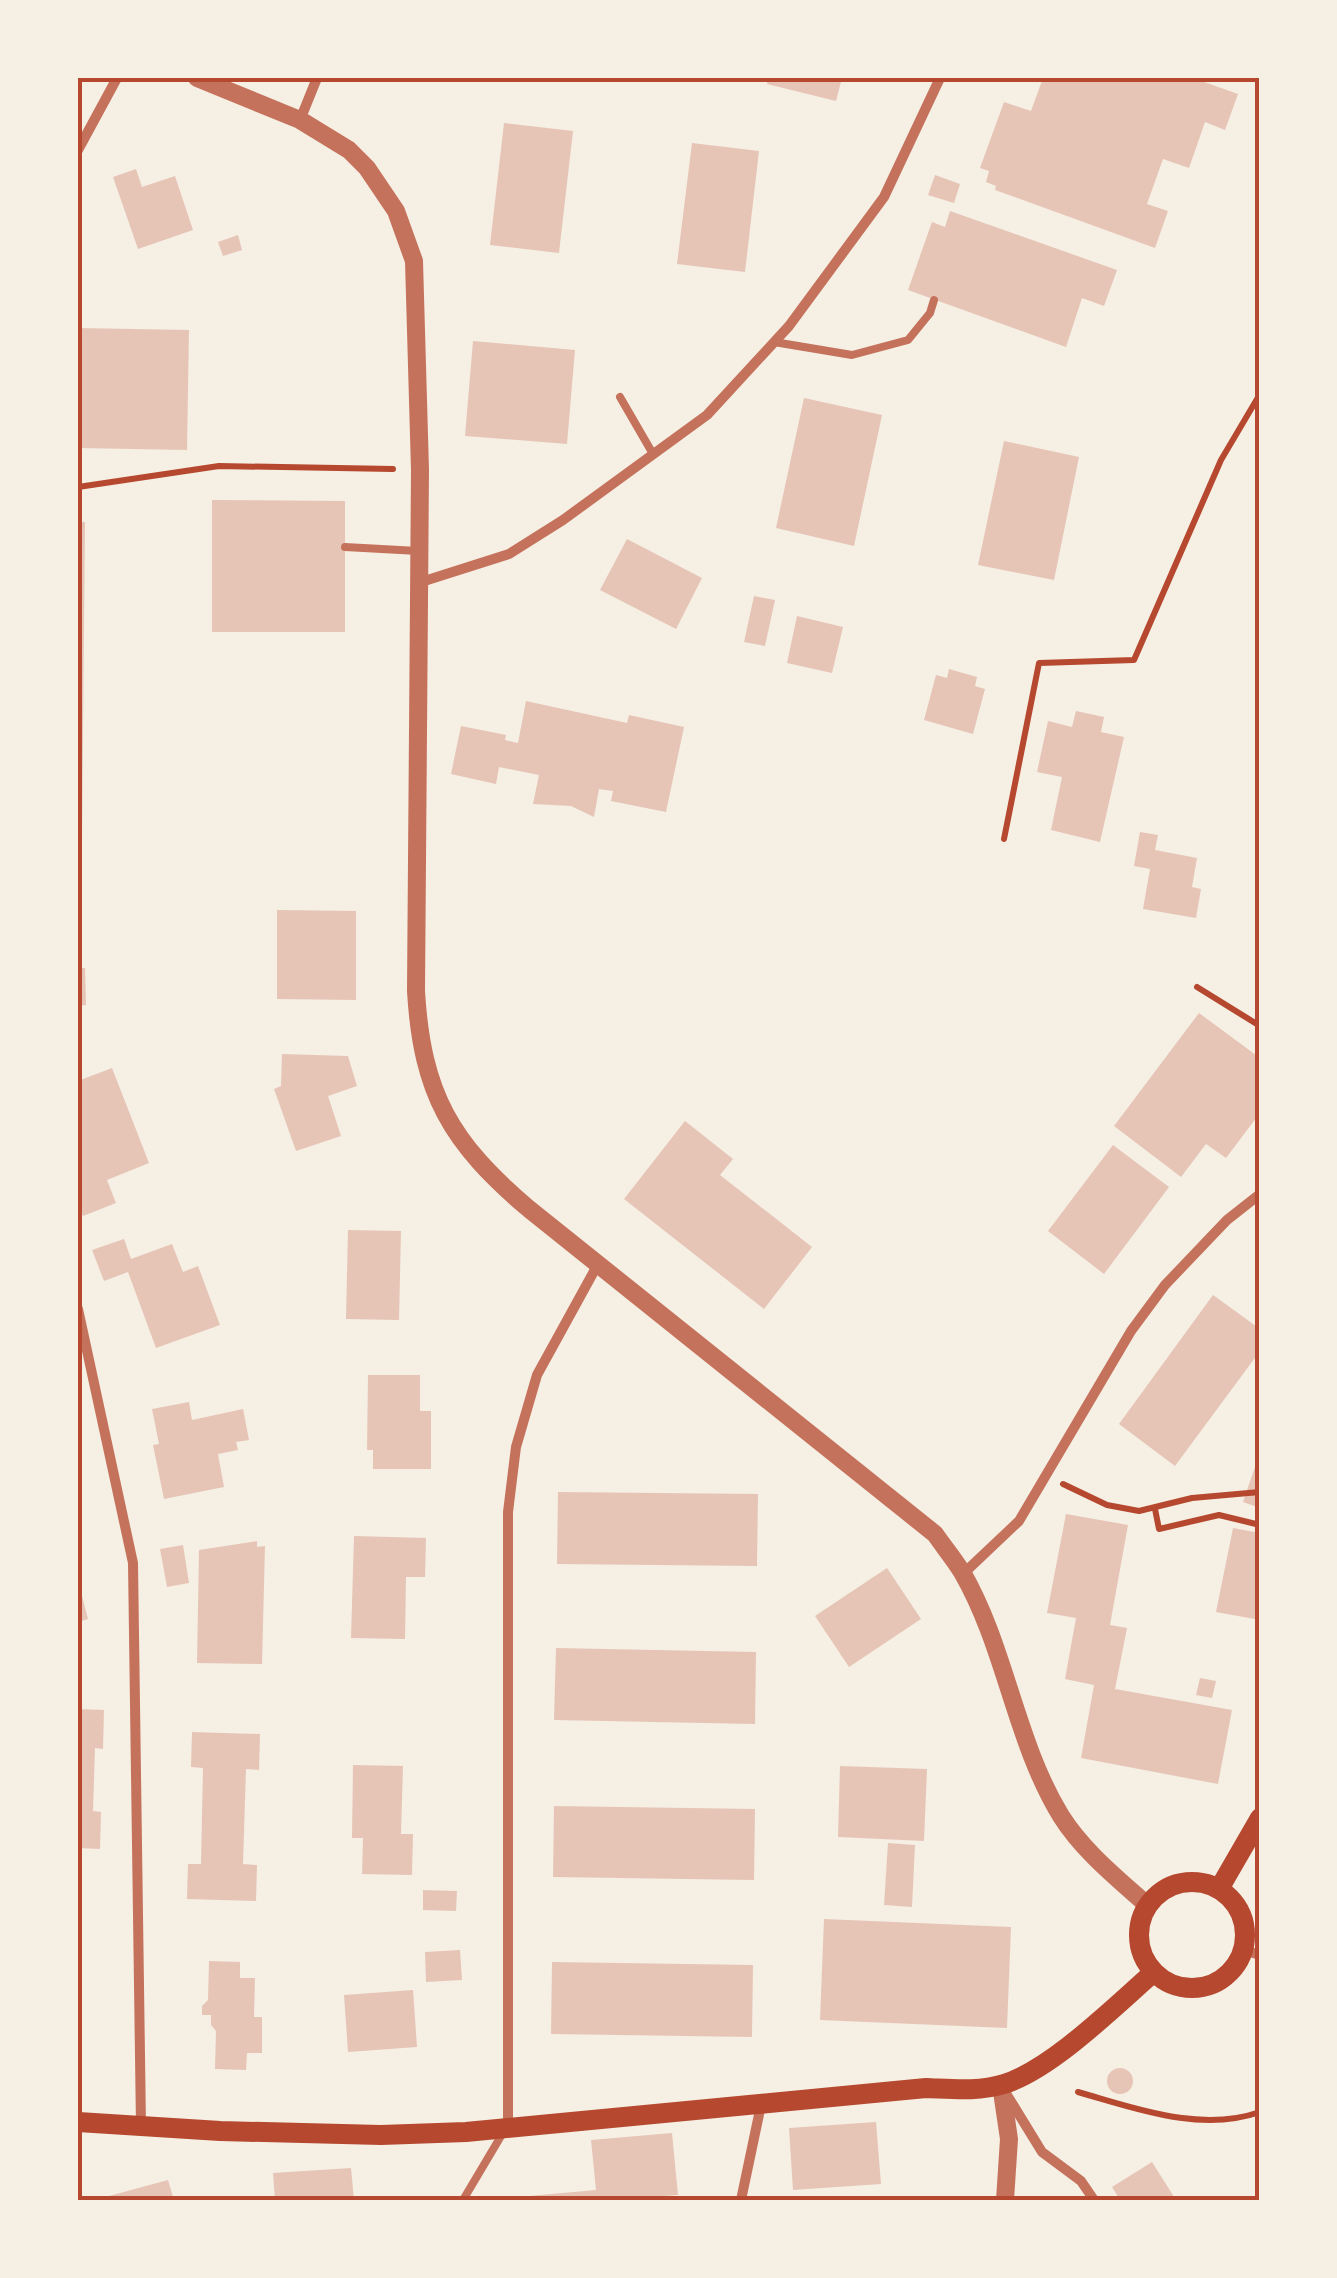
<svg xmlns="http://www.w3.org/2000/svg" width="1337" height="2278" viewBox="0 0 1337 2278" font-family="'Sofia Sans Condensed',sans-serif">
  <style>
    .building { fill: #e6c5b7 }
    .lines { fill: none; stroke-linecap: round; stroke-linejoin: round }
    .path { stroke: #b5482f; stroke-width: 6 }
    .service { stroke: #c5725c; stroke-width: 8 }
    .minor { stroke: #c5725c; stroke-width: 10 }
    .tertiary { stroke: #c5725c; stroke-width: 18 }
    .secondary { stroke: #b5482f; stroke-width: 20 }
    .neatline { fill: none; stroke: #b5482f; stroke-width: 4 }
  </style>
  <rect width="100%" height="100%" fill="#f6efe4"/>
  <!-- building -->
  <path class="building" d="M768,78h74l-6,23 -69,-17z
    M1043,78h150l45,16 -13,36 -20,-8 -16,46 -26,-9 -16,45 21,7 -13,37 -160,-58 1,-4 -10,-4 3,-11 -9,-3 24,-66 27,9z
    M504,123l69,8 -14,122 -69,-8z
    M692,143l67,8 -14,121 -68,-8z
    M136,169l6,18 33,-11 18,54 -55,19 -25,-72z
    M935,175l25,9 -6,19 -26,-8z
    M950,211l167,59 -13,36 -22,-8 -16,49 -158,-57 24,-68 13,5z
    M238,235l4,15 -19,6 -5,-14z
    M78,328l111,2 -2,120 -109,-2z
    M473,341l102,9 -8,94 -102,-8z
    M804,398l78,17 -28,131 -78,-18z
    M1004,441l75,16 -25,123 -76,-15z
    M212,500l133,1v131h-133z
    M78,522h7l-3,319h-4z
    M627,539l75,39 -26,51 -76,-39z
    M754,596l21,4 -10,46 -21,-4z
    M797,616l46,11 -11,46 -45,-10z
    M949,669l28,8 -2,9 10,3 -12,45 -49,-14 12,-45 11,3z
    M526,701l101,22 2,-8 55,12 -18,85 -55,-11 2,-10 -14,-2 -5,28 -23,-11 -38,-2 6,-29 -40,-8 -3,17 -45,-10 10,-48 45,9 -1,5 13,3z
    M1076,711l28,6 -3,15 23,5 -24,105 -49,-12 11,-53 -25,-5 11,-51 24,6z
    M1140,832l18,3 -3,15 42,8 -5,29 9,2 -5,29 -53,-9 7,-40 -16,-3z
    M277,910l79,1v89l-79,-1z
    M78,968h7l1,37 -8,1z
    M1199,1013l61,45v55l-34,45 -20,-14 -25,33 -67,-51z
    M282,1054l66,2 9,30 -29,10 13,40 -45,15 -22,-62 7,-3z
    M112,1068l37,95 -42,17 9,23 -33,13 -5,-14v-121z
    M685,1121l48,38 -13,16 92,72 -48,62 -140,-110z
    M1113,1145l56,42 -65,87 -56,-43z
    M348,1230l53,1 -2,89 -53,-1z
    M124,1239l7,20 41,-15 11,28 15,-6 22,59 -64,23 -28,-76 -24,9 -12,-31z
    M1213,1295l47,34v22l-85,115 -56,-42z
    M368,1375h52v36h11v58h-58v-19h-6z
    M189,1402l3,18 51,-11 6,31 -13,2 2,8 -20,4 6,33 -60,12 -11,-54 6,-1 -7,-35z
    M1259,1455h1v53l-17,-6z
    M558,1492l200,2 -1,72 -200,-2z
    M1066,1514l62,11 -18,100 17,3 -12,61 117,21 -14,74 -137,-26 13,-73 -29,-6 11,-61 -29,-5z
    M1233,1528l27,5v87l-44,-8z
    M354,1536l72,2 -1,39h-19l-1,62 -54,-1z
    M257,1541v6l8,-1 -3,118 -65,-1 2,-113z
    M183,1545l6,38 -22,4 -7,-38z
    M887,1568l34,51 -72,48 -34,-51z
    M79,1584l9,35 -10,3v-37z
    M556,1648l200,4 -1,72 -201,-4z
    M1200,1678l16,3 -4,17 -16,-3z
    M78,1709l26,1 -1,39 -8,-1 -1,31 -1,32 8,1 -1,37 -22,-1z
    M192,1732l68,2 -1,36 -13,-1 -3,95 14,1 -1,36 -69,-2 1,-35h13l2,-96 -12,-1z
    M353,1765l50,1 -2,68h12l-1,41 -50,-1 1,-36h-11z
    M840,1766l87,3 -3,72 -86,-4z
    M554,1806l201,3 -1,71 -201,-3z
    M888,1843l27,2 -3,62 -28,-2z
    M423,1890l34,1 -1,20 -33,-1z
    M824,1919l187,8 -4,101 -187,-8z
    M460,1950l2,30 -36,2 -1,-30z
    M209,1961l31,1v16h15l-1,39h8v36h-15l-1,17 -31,-1 1,-38 -5,-6v-10h-9v-9l6,-6z
    M552,1962l201,3 -1,72 -201,-3z
    M413,1990l4,57 -69,5 -4,-57z
    M1107 2081a13 13 0 1 1 26 0a13 13 0 1 1-26 0Z
    M876,2122l5,62 -88,6 -4,-62z
    M672,2133l6,62 -14,1v4h-134l-1,-4 67,-6 -5,-50z
    M1152,2162l24,38h-56l-8,-13z
    M351,2168l3,32h-79l-2,-27z
    M168,2180l6,20h-75l-1,-1z"/>
  <g class="lines">
    <!-- path -->
    <path class="path" d="M78,487l141,-21 174,3
      M1004,839l35,-176 95,-3 87,-200 39,-66
      M1197,987l63,39
      M1063,1484l44,21 32,6 53,-13 68,-6
      M1155,1509l4,20 60,-14 41,10
      M1078,2092c57,16 122,41 182,20"/>
    <!-- service -->
    <path class="service" d="M774,342l78,13 56,-15 22,-27 4,-13
      M620,397l33,57
      M345,547l73,4
      M463,2200l41,-69"/>
    <!-- minor -->
    <path class="minor" d="M300,120l17,-42
      M78,150l39,-72
      M418,583l91,-29 54,-34 144,-105 82,-89 95,-129 56,-119
      M78,1309l55,254 8,563
      M963,1574l56,-53 112,-190 34,-46 62,-65 33,-26
      M1243,1950l17,5
      M1007,2095l35,57 39,29 13,19
      M508,2126v-614l8,-65 21,-72 61,-111
      M741,2200l20,-95"/>
    <!-- tertiary -->
    <path class="tertiary" d="M197,78l103,42 49,30 18,18 29,43 18,50 6,209 -4,521c6,103 35,152 113,218l406,325c9,13 19,25 27,38 44,76 53,169 99,244 22,35 56,62 86,89
      M1001,2085l8,54 -4,61"/>
    <!-- secondary -->
    <path class="secondary" d="M1139 1935a53 53 0 1 1 106 0a53 53 0 1 1-106 0Z
      M1219,1889l41,-71
      M78,2122l142,9 161,4 85,-3 460,-44c26,1 52,4 78,-4 48,-15 111,-78 150,-112"/>
  </g>
  <!-- border -->
  <rect width="1337" height="2278" fill="none" stroke="#f6efe4" stroke-width="160"/>
  <rect x="80" y="80" width="1177" height="2118" class="neatline"/>
</svg>
